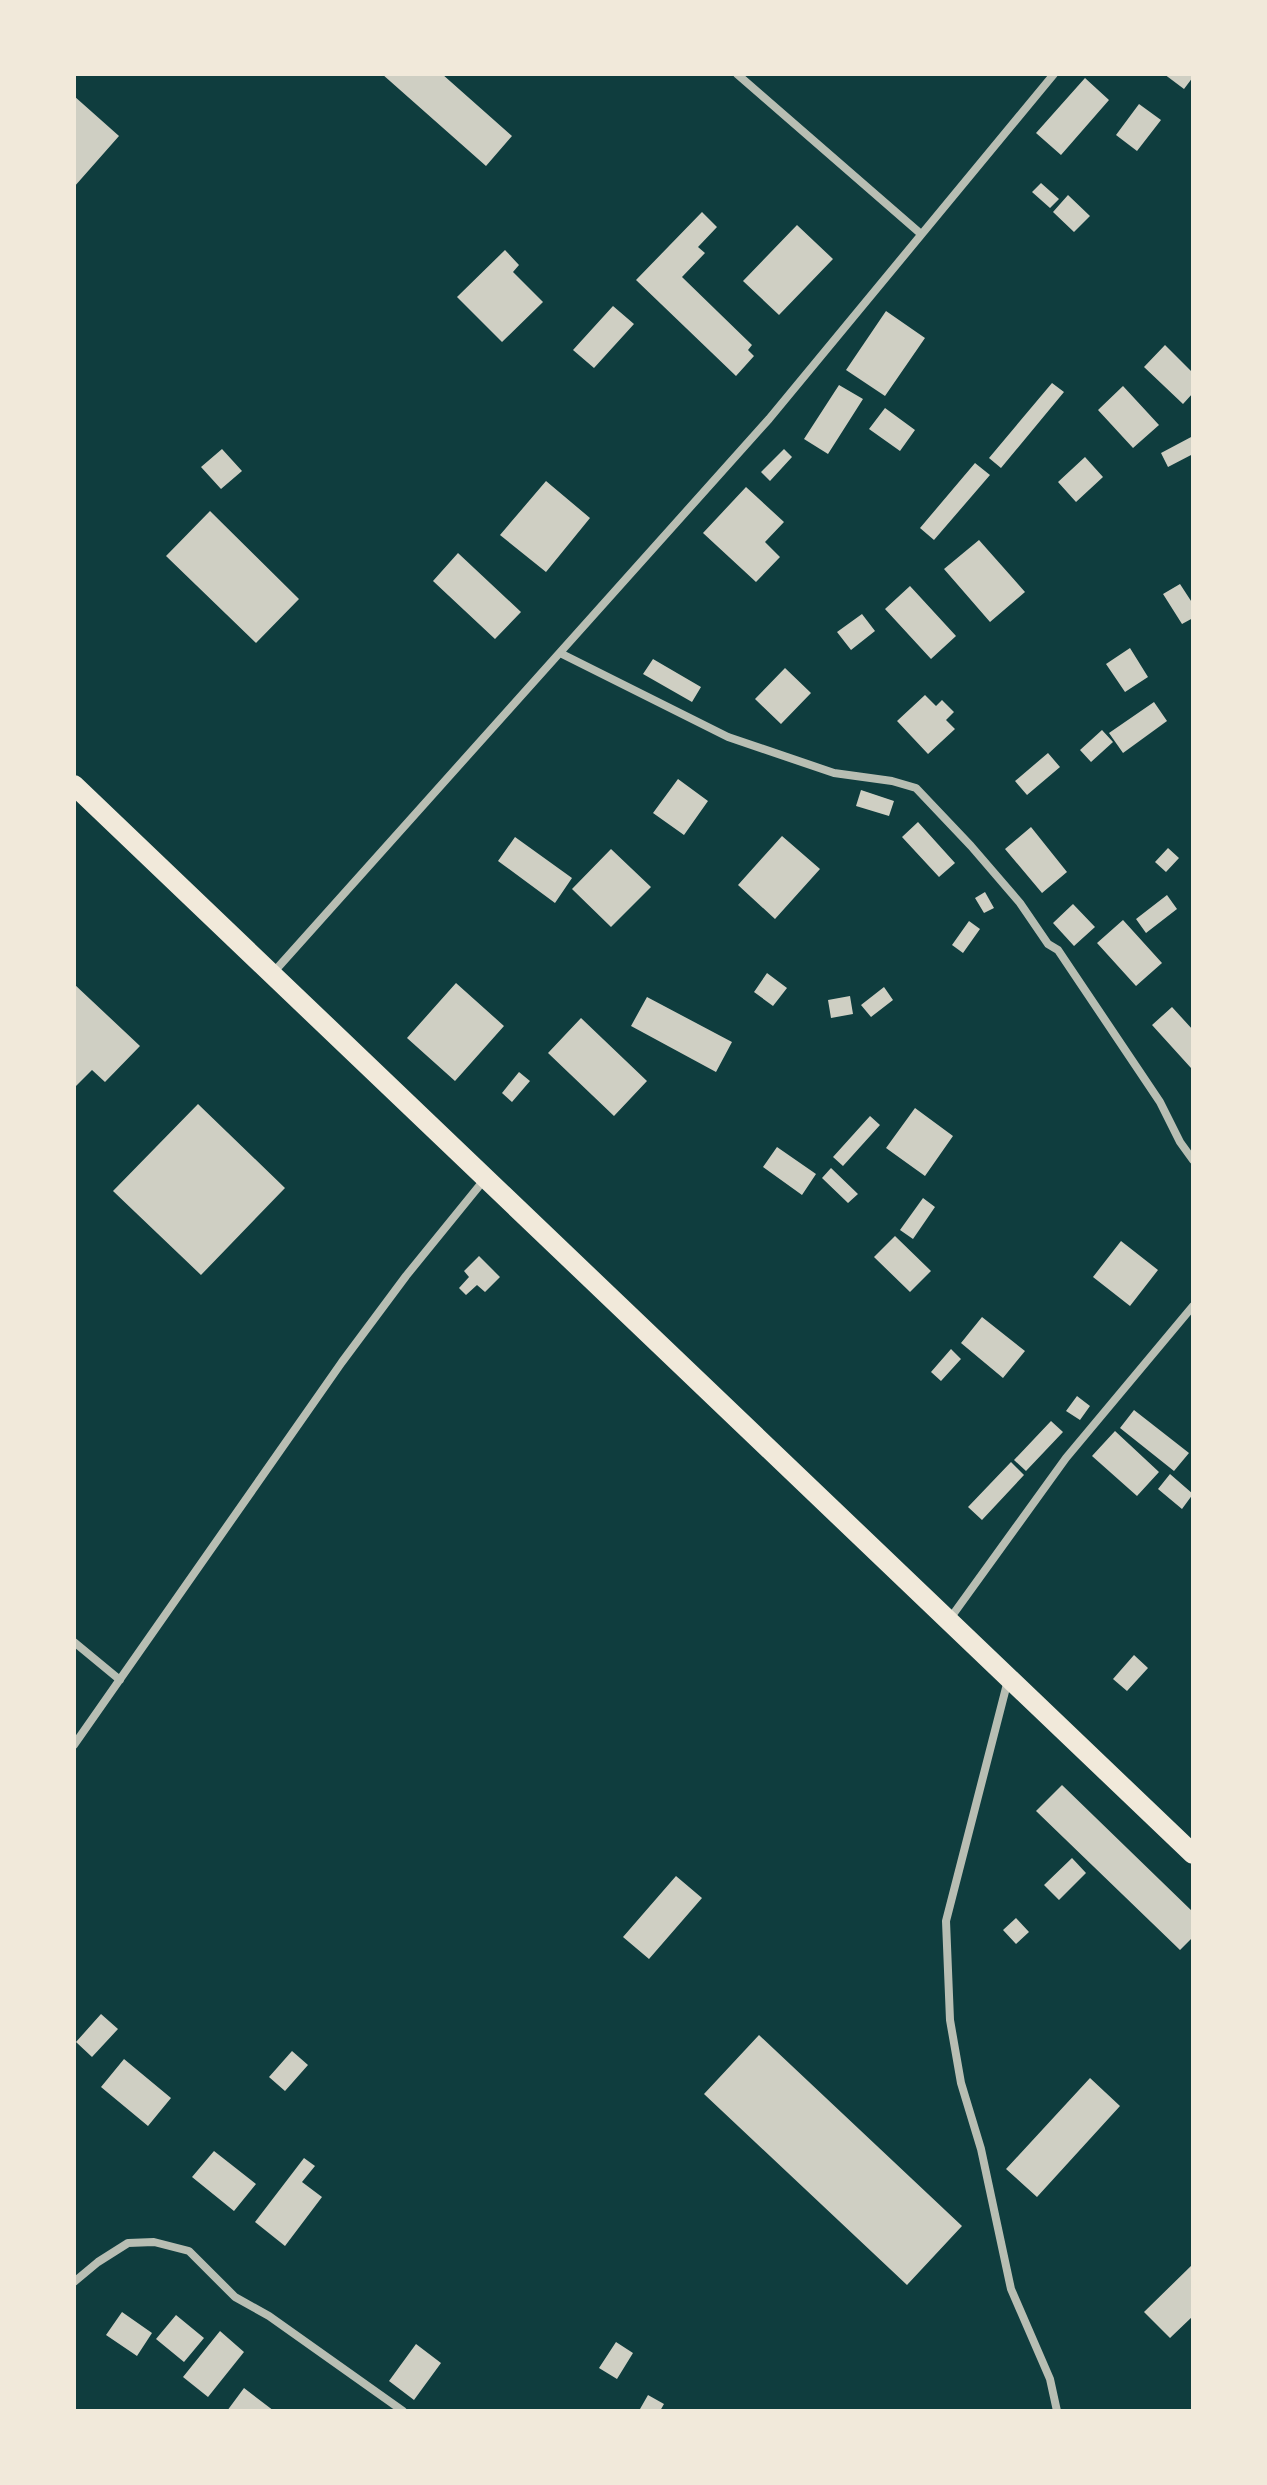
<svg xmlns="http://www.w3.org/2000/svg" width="1267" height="2485" viewBox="0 0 1267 2485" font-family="Overpass,sans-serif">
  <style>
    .building { fill: #cfcfc3 }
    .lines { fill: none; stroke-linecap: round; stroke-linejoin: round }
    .minor { stroke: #b8beb3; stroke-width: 8 }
    .primary { stroke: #f1e9da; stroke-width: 20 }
  </style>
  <rect width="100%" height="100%" fill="#0f3d3e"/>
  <!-- building -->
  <path class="building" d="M382,74h60l70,62 -26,30z
    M1164,74h29v3l-9,12z
    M1085,78l24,22 -48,55 -25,-22z
    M74,96l45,40 -45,51z
    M1139,104l22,16 -24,31 -21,-16z
    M1041,183l18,16 -9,9 -18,-16z
    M1068,195l22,21 -16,16 -21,-20z
    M702,212l15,15 -19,20 7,6 -23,24 70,68 -4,5 6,6 -18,20 -100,-96z
    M797,225l36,34 -54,56 -36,-34z
    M505,250l14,15 -6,7 30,30 -41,40 -45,-45z
    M613,306l21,18 -40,44 -21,-18z
    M886,311l39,27 -40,58 -39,-26z
    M1165,345l28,28v20l-10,11 -39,-37z
    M1052,383l12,9 -63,76 -12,-10z
    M839,385l24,14 -35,55 -24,-15z
    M1123,386l36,39 -26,23 -35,-38z
    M885,408l30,22 -15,21 -31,-22z
    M1193,436v18l-25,13 -7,-14z
    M222,449l20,22 -21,18 -20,-22z
    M784,449l8,8 -22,24 -9,-9z
    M1085,457l18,20 -27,25 -18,-20z
    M975,463l15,12 -56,65 -14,-12z
    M546,481l44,37 -44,54 -46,-37z
    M746,487l38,35 -19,20 15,15 -24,25 -53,-49z
    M210,511l89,88 -43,44 -90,-87z
    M979,540l46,52 -35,30 -46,-53z
    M458,553l63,59 -26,27 -62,-58z
    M1180,584l13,20v14l-11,6 -19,-30z
    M910,586l46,50 -25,23 -46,-50z
    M862,614l13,17 -24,19 -14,-18z
    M1130,648l18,29 -23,15 -19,-28z
    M653,659l48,28 -9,15 -49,-28z
    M785,668l26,25 -30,31 -26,-25z
    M925,695l11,11 6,-6 12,12 -8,8 9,9 -27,25 -31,-33z
    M1154,702l13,19 -44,32 -14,-20z
    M1102,730l11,12 -22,20 -11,-12z
    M1048,753l12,14 -33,28 -12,-14z
    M678,779l30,22 -24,34 -31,-22z
    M861,790l33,11 -5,15 -33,-10z
    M918,822l37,41 -16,14 -37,-40z
    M1031,827l36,45 -25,21 -37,-44z
    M782,836l38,33 -45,50 -37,-34z
    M515,837l57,41 -17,25 -57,-42z
    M1168,848l11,10 -13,14 -11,-10z
    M611,849l40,38 -40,40 -39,-38z
    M985,892l9,16 -10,5 -9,-15z
    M1167,895l10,14 -31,24 -10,-14z
    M1073,904l22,23 -21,19 -21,-23z
    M1123,920l39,43 -26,23 -39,-43z
    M969,921l11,8 -17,24 -11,-8z
    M767,973l20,15 -14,18 -19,-14z
    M456,983l48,43 -49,55 -48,-43z
    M74,984l66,62 -35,36 -13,-12 -18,18z
    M884,987l9,13 -22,17 -10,-12z
    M850,996l3,18 -22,4 -3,-18z
    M647,997l85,45 -16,30 -85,-46z
    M1172,1007l21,23v36l-2,2 -39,-43z
    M581,1018l66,63 -33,35 -66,-63z
    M519,1072l11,9 -18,21 -10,-9z
    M198,1104l87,84 -84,87 -88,-84z
    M915,1108l38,28 -28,40 -39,-28z
    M870,1116l10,9 -37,41 -10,-9z
    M777,1147l39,27 -14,21 -39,-28z
    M831,1168l27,26 -10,9 -26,-25z
    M923,1198l12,9 -22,32 -13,-9z
    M895,1236l36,35 -21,21 -36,-35z
    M1121,1241l37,29 -28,36 -37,-29z
    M479,1256l21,21 -15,15 -8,-7 -11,10 -7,-7 10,-11 -5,-6z
    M982,1317l43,34 -22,27 -42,-35z
    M951,1349l10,10 -20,22 -10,-9z
    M1077,1396l13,10 -10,14 -14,-9z
    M1134,1410l55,43 -15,18 -54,-43z
    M1051,1421l12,11 -37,39 -12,-11z
    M1115,1431l44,41 -22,24 -45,-40z
    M1011,1462l13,13 -42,45 -14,-13z
    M1170,1474l23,20 -11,15 -24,-20z
    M1134,1655l14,13 -21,23 -14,-12z
    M1062,1785l131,127v25l-13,13 -144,-139z
    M1072,1858l14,15 -27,27 -15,-15z
    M676,1876l26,22 -53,61 -26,-22z
    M1016,1918l13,14 -13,12 -13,-14z
    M101,2014l17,15 -26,28 -16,-15z
    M759,2035l203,191 -55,59 -203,-191z
    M292,2051l16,14 -23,26 -16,-14z
    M124,2059l47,39 -23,28 -47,-39z
    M1090,2078l30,28 -83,91 -31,-28z
    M214,2151l42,33 -22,27 -42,-34z
    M304,2158l11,8 -13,16 20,15 -37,49 -30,-24z
    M1193,2264v52l-23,22 -26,-26z
    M122,2312l30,21 -15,23 -31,-21z
    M176,2315l28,23 -20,24 -28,-23z
    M220,2331l24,21 -36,45 -25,-20z
    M616,2342l17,11 -16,26 -18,-11z
    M416,2344l25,19 -27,37 -25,-19z
    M244,2388l30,23h-47z
    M648,2395l16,9 -4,7 -20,-2z"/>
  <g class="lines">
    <!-- minor -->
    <path class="minor" d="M737,74l184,160
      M560,653l168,84 106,36 58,8 24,7 55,58 49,57 28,41 10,6 102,152 20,40 13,18
      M272,974l497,-555 285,-345
      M949,1620l117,-162 127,-152
      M74,1642l46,38
      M1008,1680l-62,241 4,99 11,63 20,66 30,140 39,90 7,32
      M74,1745l268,-383 64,-86 78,-96
      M74,2282l24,-20 30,-19 26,-1 35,9 46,46 34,19 134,95"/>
    <!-- primary -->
    <path class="primary" d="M74,785l1119,1069"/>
  </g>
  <!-- border -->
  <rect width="1267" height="2485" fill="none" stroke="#f1e9da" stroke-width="152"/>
</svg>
